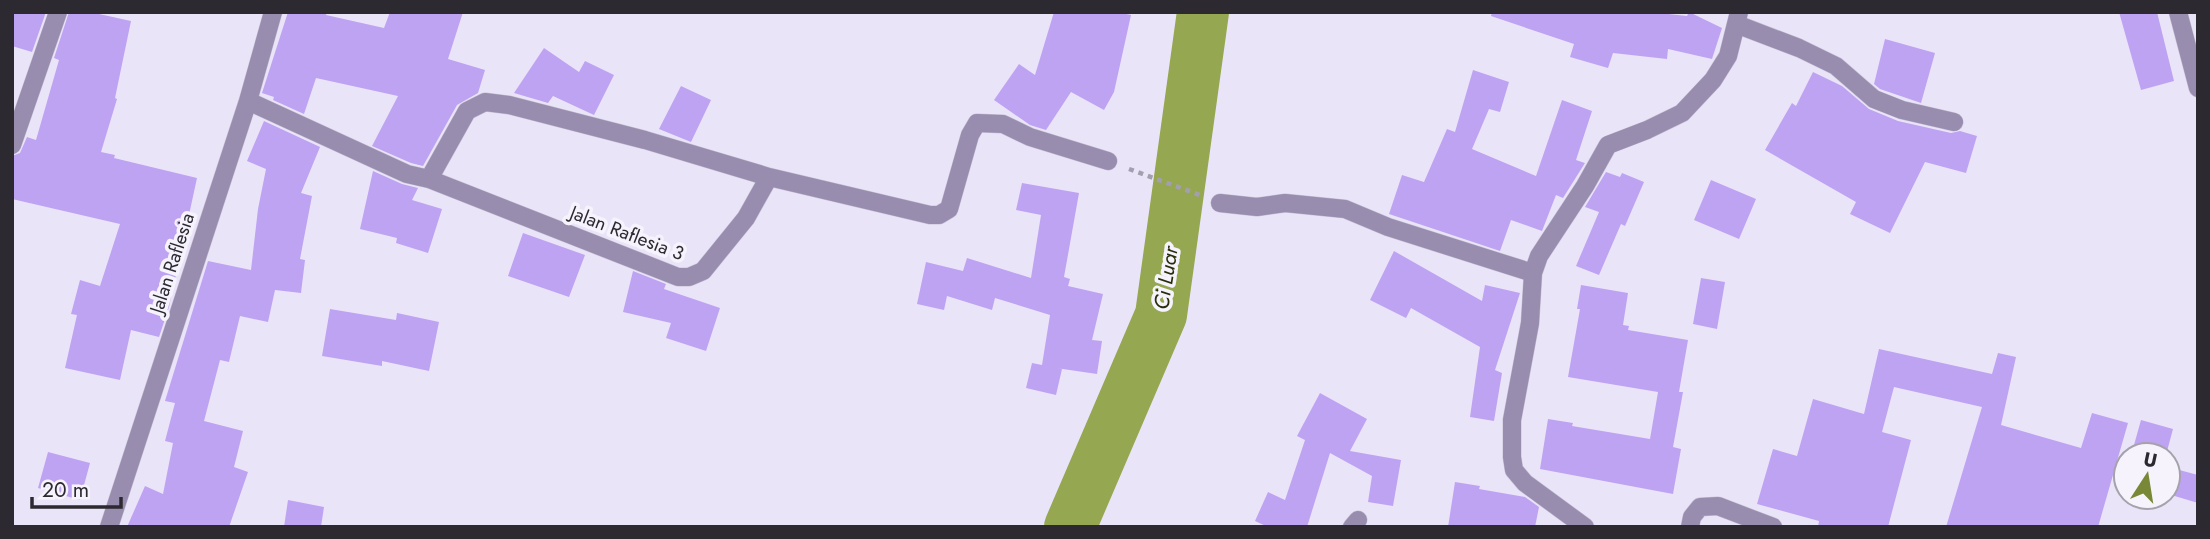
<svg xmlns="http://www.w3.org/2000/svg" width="2210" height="539" viewBox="0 0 2210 539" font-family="Jost,sans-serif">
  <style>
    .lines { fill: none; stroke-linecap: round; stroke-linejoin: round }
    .river { stroke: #95a750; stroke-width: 52 }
    .building { fill: #bea3f3 }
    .minor-casing { stroke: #c8c2d5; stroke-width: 19 }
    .path { stroke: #a49faf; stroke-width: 4.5; stroke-dasharray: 5 5; stroke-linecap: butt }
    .minor { stroke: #988daf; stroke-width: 18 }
    .labels { text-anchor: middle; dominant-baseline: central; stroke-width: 7; stroke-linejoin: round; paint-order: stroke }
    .street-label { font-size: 19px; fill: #2c2931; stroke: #f6f3fc }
    .water-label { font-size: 21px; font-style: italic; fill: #272e08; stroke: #f6f3fc }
  </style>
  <rect width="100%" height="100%" fill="#eae4f9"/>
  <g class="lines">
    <!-- river -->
    <path class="river" d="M1070,527l91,-212 42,-303"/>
  </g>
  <!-- building -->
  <path class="building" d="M12,12h34l-14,40 -20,-6z
    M69,12h21l41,9 -16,77 2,1 -16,53 14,3 -1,3 83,20 -28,129 -10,30 -28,-7 -11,50 -55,-12 12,-53 -6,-1 9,-34 20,6 20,-62 -108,-25v-43l8,-3 7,-16 9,3 23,-80 -5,-2z
    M288,12h39l-1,3 58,13 6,-16h73l-15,47 37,11 -7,23 -21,12 -34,61 -12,-3 -39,-17 26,-50 -82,-18 -12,36 -31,-14 1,-3 -12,-4z
    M1054,12h63l14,3 -17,77 -10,18 -33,-18 -25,38 -16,-5 -36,-25 25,-36 16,11z
    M1492,12h158l37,4 2,-4 33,16 -10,31 -44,-10 -1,10 -54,-6 -5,15 -38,-11 4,-13 -83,-28z
    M2119,12h38l17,69 -33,9z
    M1885,39l50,14 -14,50 -41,-14 -6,-5z
    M544,48l35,24 6,-11 29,14 -20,40 -41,-19 -5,7 -34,-10z
    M1473,70l36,12 -9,30 -11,-3 -17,40 64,27 26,-76 30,11 -16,49 9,3 -22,35 -7,-3 -14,36 -31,-11 -11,31 -111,-37 13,-39 22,7 23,-53 8,3z
    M1813,72l29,14 27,23 29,12 53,12 9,-2 17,5 -11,37 -41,-11 -35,71 -40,-19 6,-12 -91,-52 27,-47 4,3z
    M681,86l30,14 -20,42 -32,-13z
    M264,121l56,26 -19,46 11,3 -12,63 5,1 -4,33 -26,-3 -7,32 -28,-6 -11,46 -9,-2 -16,61 39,10 -9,36 14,5 -19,55h-102l18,-41 18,8 10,-51 -8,-2 10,-38 -10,-2 43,-140 43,9 7,-61 8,-40 -19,-8z
    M373,171l29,13 16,4 -6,12 30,9 -14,44 -32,-10 1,-5 -37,-9z
    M1606,172l14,5 2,-4 22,9 -19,44 -4,-2 -22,51 -23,-9 23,-54 -14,-5z
    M1711,180l45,19 -17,40 -45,-19z
    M1022,183l57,10 -15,84 6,2 -2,7 35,8 -11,46 10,1 -5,33 -41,-6 6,1 -6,26 -30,-7 6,-25 10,2 8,-50 -55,-17 -3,12 -45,-14 -3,14 -27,-6 9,-42 37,9 4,-13 64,20 10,-63 -25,-5z
    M523,233l62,22 -16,42 -61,-21z
    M1394,251l88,50 3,-16 35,8 -25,77 7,3 -8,48 -24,-4 10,-70 -69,-39 -5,10 -36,-18z
    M633,271l33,13 -2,5 56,19 -14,43 -40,-13 5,-15 -48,-11z
    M1701,278l24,4 -8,47 -24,-5z
    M1581,285l47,8 -5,32 6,1 -1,4 60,10 -9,52h4l-10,55 8,2 -8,45 -133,-25 8,-50 25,4 -1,3 78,13 8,-47 -90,-15 12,-68h-3z
    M330,309l66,11 1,-7 42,9 -10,49 -47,-10v5l-60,-10z
    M1879,349l113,25 6,-21 18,4 -15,68 80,23 11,-35 36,10 -30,104h-152l36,-120 -88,-20 -12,45 29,8 -23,87h-70l1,-6 -62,-17 16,-55 24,7 16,-57 51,15z
    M1320,393l47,26 -17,32 51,9 -8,46 -25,-4 4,-26 -42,-23 -23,74h-39l-13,-6 13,-29 17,8 20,-60 -8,-4z
    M2141,420l32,9 -7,26 -32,-10z
    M48,452l42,11 -10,37 -42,-12z
    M2168,467l30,8v28l-30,-9z
    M1455,482l25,4 -1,3 46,8 14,10 -4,20h-87z
    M288,500l36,7 -3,20h-37z"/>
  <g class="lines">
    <!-- minor casing -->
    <g class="minor-casing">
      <path id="minor" d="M2178,12l20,76
        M1736,24l63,24 37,18 38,33 28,11 52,12
        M248,101l159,73 22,5 38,-68 18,-9 24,3 136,35 124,37 161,38h9l10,-6 21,-74 7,-12 26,1 27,13 78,24
        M12,145l46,-133
        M429,179l249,98h11l14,-6 43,-53 23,-41
        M1220,203l37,4 28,-4 60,6 43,18 145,46
        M109,527l139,-426 25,-89
        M1352,527l6,-7
        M1585,527l-60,-44 -11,-13 -2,-13v-37l18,-97 3,-50 6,-17 46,-70 23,-41 39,-15 35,-17 31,-33 15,-24 11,-44
        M1690,527l2,-10 8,-10 18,-1 55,21"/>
    </g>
    <!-- path -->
    <path class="path" d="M1129,169l71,26"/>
    <!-- minor -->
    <use href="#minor" class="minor"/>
  </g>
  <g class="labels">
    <!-- street labels -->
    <g class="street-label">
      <text transform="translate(627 233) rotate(21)">Jalan Raflesia 3</text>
      <text transform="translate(172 263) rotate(-72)">Jalan Raflesia</text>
    </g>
    <!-- water labels -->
    <g class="water-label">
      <text transform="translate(1166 278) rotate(-81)">Ci Luar</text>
    </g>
  </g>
  <!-- border -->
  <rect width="2210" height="539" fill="none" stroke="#2c2931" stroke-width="28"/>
  <!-- north arrow -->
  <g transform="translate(2147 476) rotate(12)"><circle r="33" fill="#f6f3fc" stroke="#a5a2ab" stroke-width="2"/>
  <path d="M0-5L12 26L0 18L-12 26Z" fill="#788837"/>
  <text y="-10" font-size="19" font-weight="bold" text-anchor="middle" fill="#2c2931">U</text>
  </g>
  <!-- scale -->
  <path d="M32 497v10h89v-10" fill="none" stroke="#2c2931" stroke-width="3.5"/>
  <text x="42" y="497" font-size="21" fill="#2c2931" stroke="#f6f3fc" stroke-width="5" paint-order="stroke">20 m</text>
</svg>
